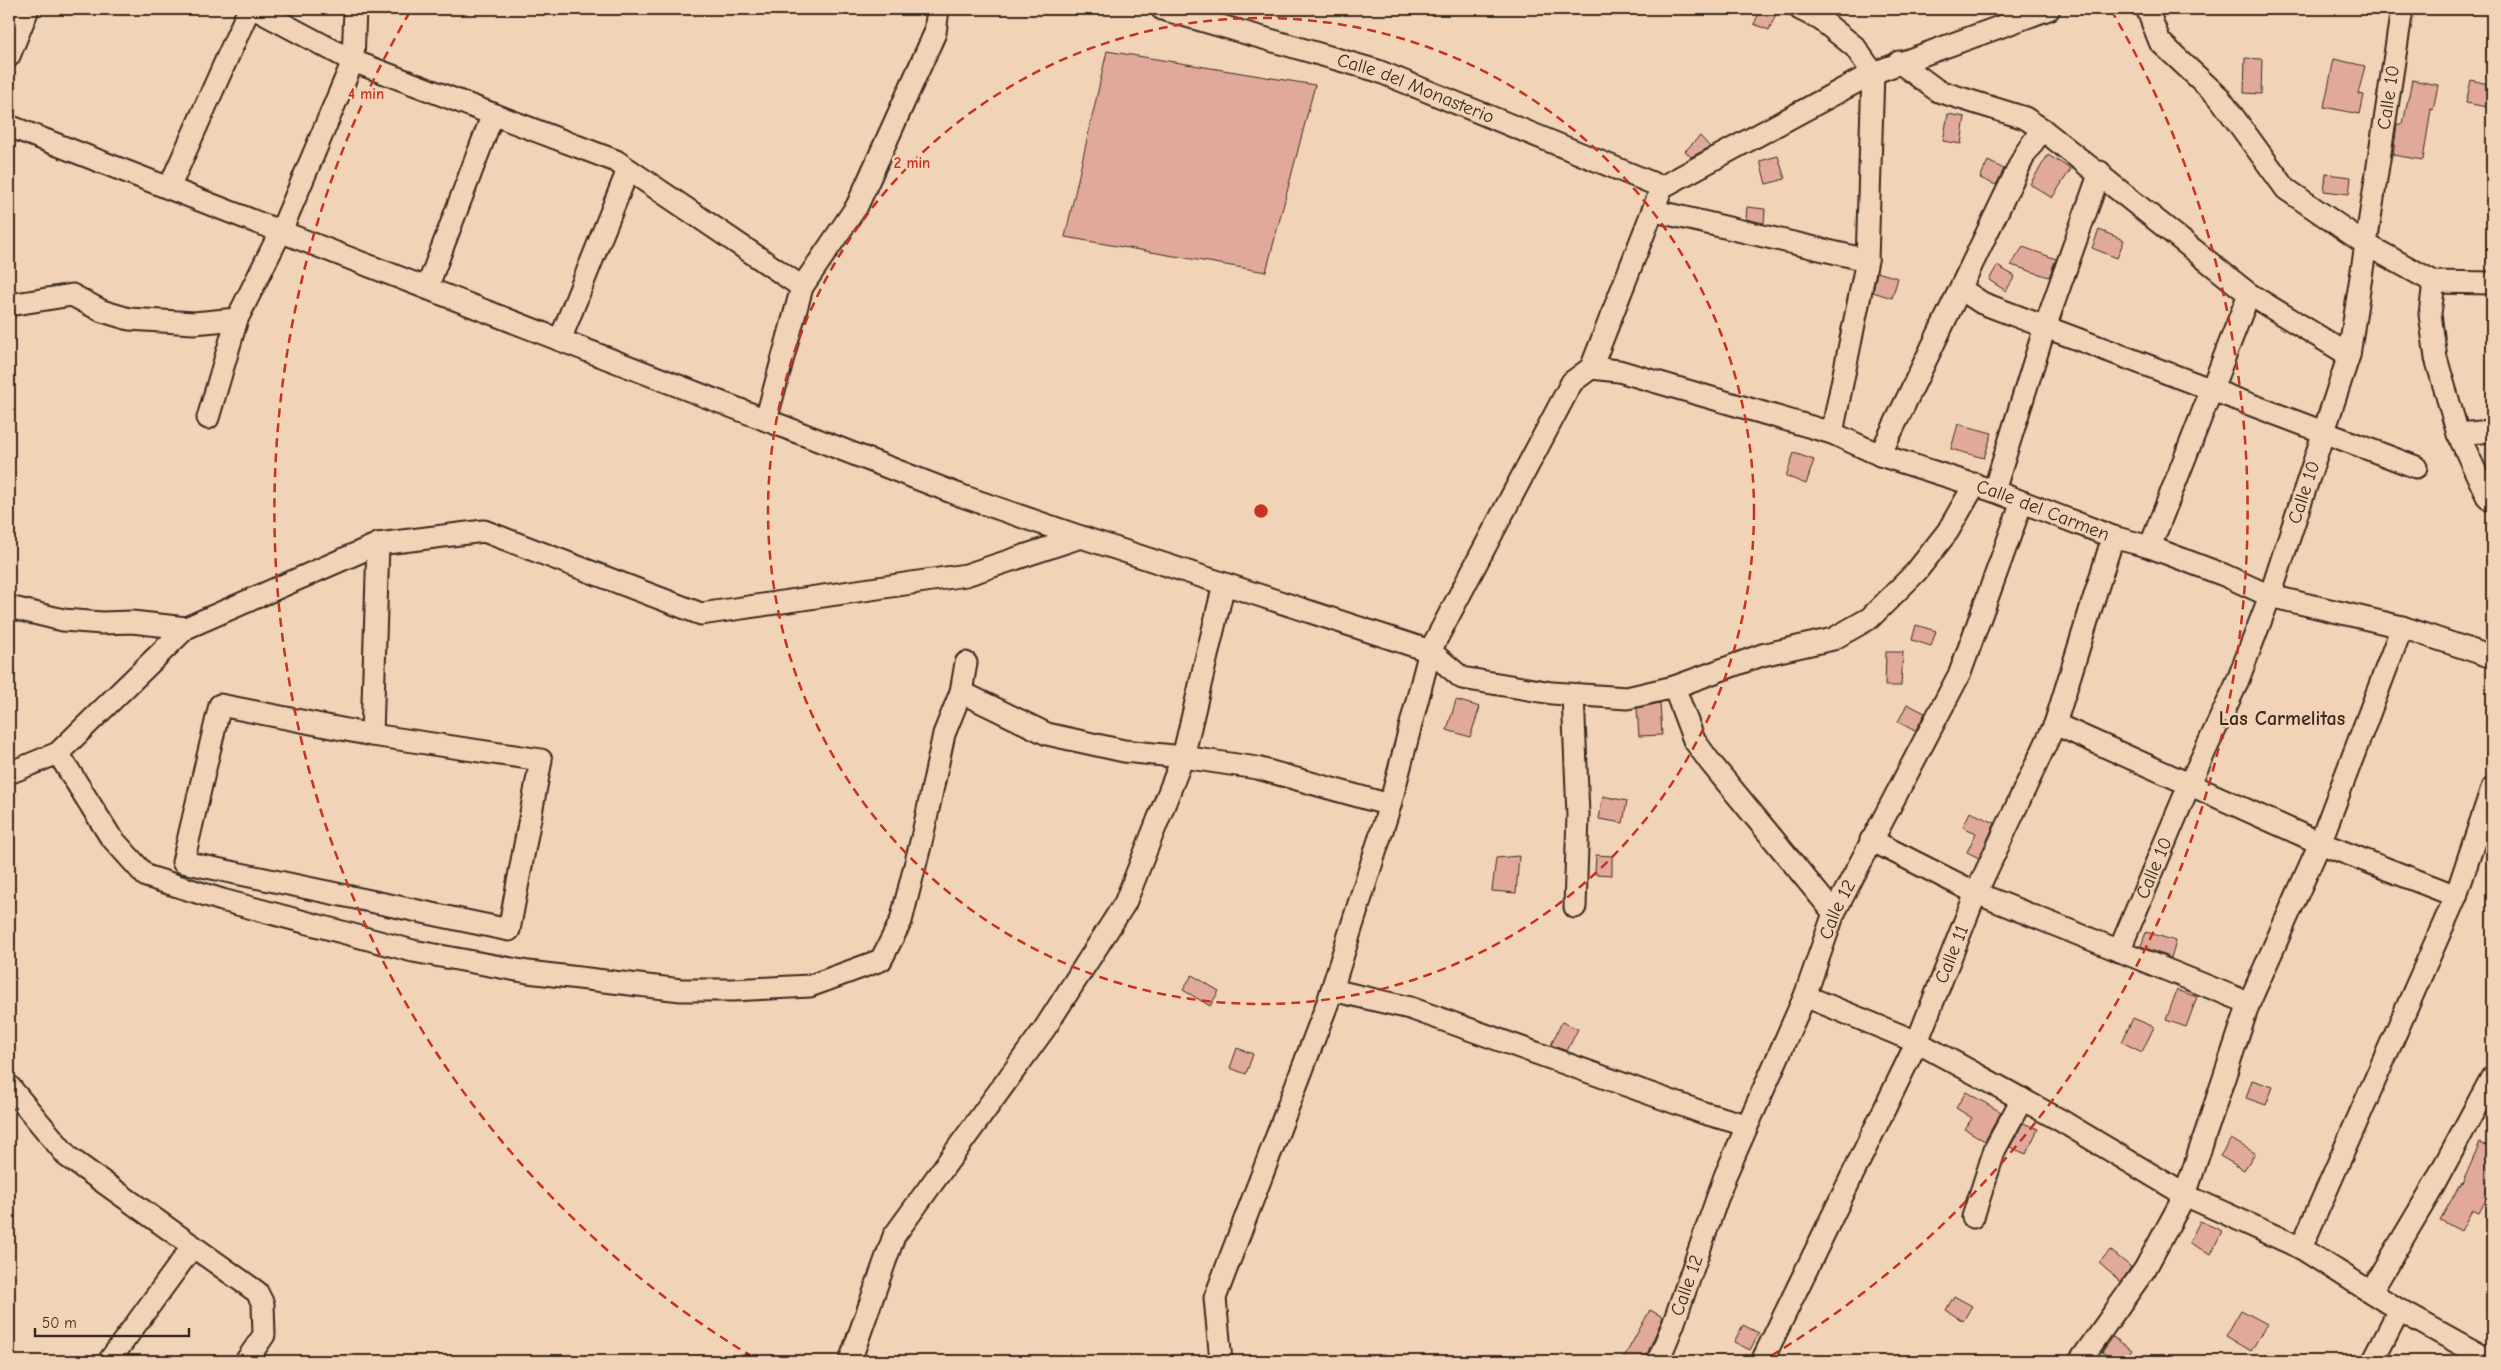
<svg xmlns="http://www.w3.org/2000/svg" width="2501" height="1370" viewBox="0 0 2501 1370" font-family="'Comic Neue',sans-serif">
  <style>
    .building { fill: #e1a99b; stroke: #3b2a1e }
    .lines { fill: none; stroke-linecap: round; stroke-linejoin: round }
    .minor-casing { stroke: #3b2a1e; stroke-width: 25 }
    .minor { stroke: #f1d3b7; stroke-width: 21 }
    .ring { fill: none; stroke: #c8321e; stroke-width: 2.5; stroke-dasharray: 9 6 }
    .labels { text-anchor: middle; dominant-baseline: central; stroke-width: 5; stroke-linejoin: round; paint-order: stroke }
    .street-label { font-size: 19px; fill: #3b2a1e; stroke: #f1d3b7 }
    .neighbourhood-label { font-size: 20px; font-weight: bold; fill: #3b2a1e; stroke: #f1d3b7 }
    .centre { fill: #c8321e; stroke: #f1d3b7; stroke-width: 2.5 }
    .ring-label { font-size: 15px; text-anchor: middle; font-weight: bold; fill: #c8321e; stroke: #f1d3b7; stroke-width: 5; stroke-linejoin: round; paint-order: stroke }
  </style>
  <rect width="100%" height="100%" fill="#f1d3b7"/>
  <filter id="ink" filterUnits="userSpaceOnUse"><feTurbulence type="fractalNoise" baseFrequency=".02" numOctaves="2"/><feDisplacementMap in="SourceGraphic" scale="10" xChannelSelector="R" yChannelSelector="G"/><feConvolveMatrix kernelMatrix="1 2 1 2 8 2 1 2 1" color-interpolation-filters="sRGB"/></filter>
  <g filter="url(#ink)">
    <!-- building -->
    <path class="building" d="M1761,9h17l-9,21 -15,-6z
      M1107,51l208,34 -49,187 -201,-35z
      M2245,58l17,1 -1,35 -17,-1z
      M2334,59l31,7 -7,28 6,1 -4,19 -36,-7z
      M2412,80l26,5 -5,25 -2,-1 -8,51 -30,-5 4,-31h6z
      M2471,80l21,5v23l-26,-5z
      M1948,114l17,3 -4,27 -18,-3z
      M1700,136l10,11 -19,10 -6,-6z
      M2048,155l23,14 -19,29 -22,-14z
      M1778,156l7,23 -19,5 -6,-23z
      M1988,161l16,8 -8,16 -16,-7z
      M2326,174l25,3 -2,17 -25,-3z
      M1747,207l18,2 -1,14 -18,-4z
      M2099,230l25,10 -7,18 -25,-10z
      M2023,247l33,12 -7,18 -38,-12z
      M1997,266l18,10 -9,15 -17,-11z
      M1877,272l21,6 -6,20 -19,-6z
      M1958,424l34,9 -8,25 -33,-9z
      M1794,453l20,7 -8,24 -20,-8z
      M1916,625l20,6 -5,15 -19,-6z
      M1886,652h17l-2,34h-16z
      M1456,700l24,7 -10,30 -23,-7z
      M1660,703l2,32 -23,1 -2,-28z
      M1907,704l18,9 -10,18 -17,-9z
      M1603,796l24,5 -4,22 -24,-4z
      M1970,812l25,11 -16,35 -12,-6 9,-19 -13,-6z
      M1596,855l16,1v19l-17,-1z
      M1519,856l-3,37 -24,-2 4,-33z
      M2146,932l30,9 -5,17 -30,-12z
      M1192,975l27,16 -9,15 -27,-16z
      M2177,990l20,7 -11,30 -20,-7z
      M2133,1018l21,9 -12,25 -20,-10z
      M1562,1022l16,7 -11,22 -16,-6z
      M1237,1048l16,6 -7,20 -16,-6z
      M2252,1080l21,7 -7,18 -20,-7z
      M1966,1092l35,20 -16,29 -20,-12 7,-11 -16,-10z
      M2023,1123l15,6 -12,25 -16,-7z
      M2231,1139l24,14 -11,17 -24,-14z
      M2480,1143l12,5v40l-13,25 -7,-3 -11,21 -21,-11 21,-37 1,1z
      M2200,1221l22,10 -11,23 -22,-11z
      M2110,1250l21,17 -10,15 -22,-19z
      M1954,1296l18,10 -9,15 -17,-11z
      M1650,1310l13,7 -19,44h-22z
      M2241,1310l26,14 -16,27 -25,-15z
      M1743,1325l16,8 -9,17 -16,-8z
      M2113,1337l19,13 -8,11h-9l-13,-9z"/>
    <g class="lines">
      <!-- minor casing -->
      <g class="minor-casing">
        <g id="minor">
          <path d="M255,9l98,52 263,100 186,126"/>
          <path id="s1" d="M1162,9l216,62 284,116"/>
          <path d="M1800,9l20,10 35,28 18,26 -6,187 -35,173"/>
          <path d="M2147,9l13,33 59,55 67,92 81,56 67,37 58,1"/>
          <path d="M9,56l19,-47"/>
          <path d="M1899,62l39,29 87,27 17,11 207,165 100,61"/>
          <path d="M9,126l953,370 119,41 349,114 142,-269 19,-14 71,-181 211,-114 176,-64"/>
          <path d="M169,188l80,-179"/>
          <path d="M1655,211l212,49"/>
          <path d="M2434,282l-4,32 6,44 22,76 29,62 5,5"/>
          <path d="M427,288l66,-174"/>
          <path d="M1961,289l21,14 434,164"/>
          <path d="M9,305l63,-10 30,16 27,8 65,4 43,-4"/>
          <path d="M560,340l68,-170"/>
          <path id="s2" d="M1591,368l28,3 213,62 48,22 114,36 119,46 37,10 74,28 46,21 132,31 90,30"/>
          <path d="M208,418l29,-99 44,-88 72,-170 2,-52"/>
          <path d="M766,420l36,-133 55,-81 78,-173 3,-24"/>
          <path d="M2458,434l34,-3"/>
          <path d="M1880,455l145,-301 17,-25"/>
          <path d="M1994,491l51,-164 55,-155"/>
          <path d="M2150,547l99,-253"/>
          <path d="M9,607l54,13 39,3 30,-1 54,6"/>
          <path d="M1674,687l20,53 16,22 124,151"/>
          <path d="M961,692l5,-29"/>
          <path d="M1573,695l5,120 -3,92"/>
          <path d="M220,705l152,30 169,25 -32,170 -326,-68z"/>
          <path d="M2055,724l265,119 136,53"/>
          <path d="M372,735l6,-191"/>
          <path d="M58,753l52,83 36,40 76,24 191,51 115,21 153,18h52l77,-4 71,-26 20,-39 21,-83 22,-104 17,-42 86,42 77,17 59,6 74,11 133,37"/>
          <path d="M9,773l49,-20 128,-125 192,-84 106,-13 217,83 265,-39 115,-38"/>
          <path d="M1871,840l105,53 273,110"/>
          <path id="s3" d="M2119,951l71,-168 46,-98 34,-89 79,-241 53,-346"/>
          <path d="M1332,990l78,18 294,105 42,12"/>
          <path d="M1805,996l112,46 143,78 125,75 116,53 98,62 92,51"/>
          <path d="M9,1086l59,71 189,135 6,12 1,31 -18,26"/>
          <path d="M1973,1217l22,-68 27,-50"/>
          <path d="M2301,1248l155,-352 36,-108"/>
          <path d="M2371,1292l58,-98 63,-117"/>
          <path d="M109,1361l84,-115"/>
          <path d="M850,1361l44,-125 151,-208 80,-125 58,-146 41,-173"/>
          <path d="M1221,1361l-6,-63 113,-296 62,-197 40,-154 32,27 90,15 75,5 47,-11 88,-32 71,-16 37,-21 46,-46 32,-41 27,-47"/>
          <path id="s4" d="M1658,1361l15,-36 52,-149 80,-180 29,-83 126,-240 62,-171"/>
          <path id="s5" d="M1762,1361l155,-319 59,-149 79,-169 58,-187"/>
          <path d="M2080,1361l65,-92 40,-74 64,-192 71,-160 82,-216"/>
          <path d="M2373,1361l26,-51"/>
        </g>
      </g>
      <!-- minor -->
      <use href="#minor" class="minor"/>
    </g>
  </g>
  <!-- distance rings -->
  <g class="ring">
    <circle cx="1261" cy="511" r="493"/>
    <path d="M753 1357A987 987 0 0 1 411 10M2111 10A987 987 0 0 1 1769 1357"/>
  </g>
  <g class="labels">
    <!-- street labels -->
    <g class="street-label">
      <text stroke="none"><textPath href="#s1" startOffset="266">Calle del Monasterio</textPath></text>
      <text stroke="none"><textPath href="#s3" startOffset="900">Calle 10</textPath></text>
      <text stroke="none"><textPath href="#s3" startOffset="495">Calle 10</textPath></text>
      <text stroke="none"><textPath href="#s2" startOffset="475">Calle del Carmen</textPath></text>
      <text stroke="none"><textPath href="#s3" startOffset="90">Calle 10</textPath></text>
      <text stroke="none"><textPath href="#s4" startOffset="486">Calle 12</textPath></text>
      <text stroke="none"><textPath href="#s5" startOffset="449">Calle 11</textPath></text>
      <text stroke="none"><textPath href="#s4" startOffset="81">Calle 12</textPath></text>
    </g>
    <!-- neighbourhood labels -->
    <g class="neighbourhood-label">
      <text x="2282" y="718">Las Carmelitas</text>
    </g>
  </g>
  <circle cx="1261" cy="511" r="8" class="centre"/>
  <g class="ring-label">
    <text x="366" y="99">4 min</text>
    <text x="912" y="168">2 min</text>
  </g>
  <!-- margin -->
  <rect width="2501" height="1370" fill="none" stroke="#f1d3b7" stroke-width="30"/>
  <rect x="15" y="15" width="2471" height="1340" fill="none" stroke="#3b2a1e" stroke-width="2" filter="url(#ink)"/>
  <!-- scale -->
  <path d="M35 1328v8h154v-8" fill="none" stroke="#3b2a1e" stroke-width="2.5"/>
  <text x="42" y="1328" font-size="15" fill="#3b2a1e" stroke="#f1d3b7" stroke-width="4" paint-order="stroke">50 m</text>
</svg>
